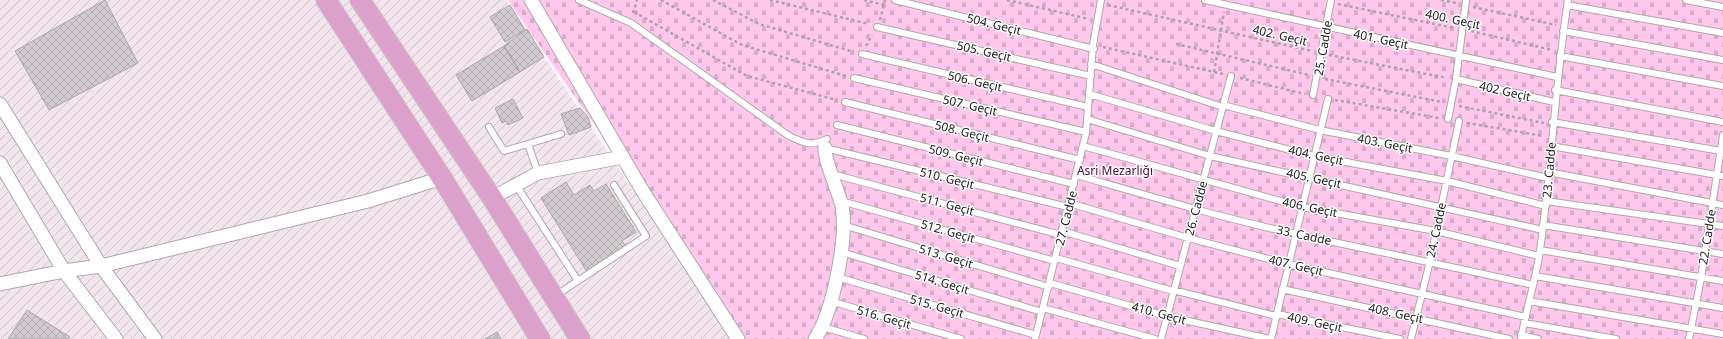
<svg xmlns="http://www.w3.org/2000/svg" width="1723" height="339" viewBox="0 0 1723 339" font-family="'Noto Sans',sans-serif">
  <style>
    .industrial { fill: url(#industrial-furrows) }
    .cemetery { fill: url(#cemetery-stones) }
    .building { fill: url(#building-cross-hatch); stroke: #aca6aa }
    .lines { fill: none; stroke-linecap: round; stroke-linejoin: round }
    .service-casing { stroke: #aea8ab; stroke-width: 8 }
    .minor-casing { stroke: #aea8ab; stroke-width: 15 }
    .primary-casing { stroke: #d3d3d3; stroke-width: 22 }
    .path { stroke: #a9a4a7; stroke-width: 2.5; stroke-dasharray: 3 3; stroke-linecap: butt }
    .service { stroke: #fff; stroke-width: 6 }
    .minor { stroke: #fff; stroke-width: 13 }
    .primary { stroke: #dca1ca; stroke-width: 20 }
    .labels { text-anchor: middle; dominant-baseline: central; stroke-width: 3; stroke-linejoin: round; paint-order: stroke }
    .street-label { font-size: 12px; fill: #232122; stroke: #fff }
    .park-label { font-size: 12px; fill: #4d073d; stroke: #fff }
  </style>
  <defs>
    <pattern id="industrial-furrows" width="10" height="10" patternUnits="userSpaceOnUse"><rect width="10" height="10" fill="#f3e5ed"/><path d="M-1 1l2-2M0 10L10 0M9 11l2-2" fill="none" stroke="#d0c4cb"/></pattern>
    <pattern id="cemetery-stones" width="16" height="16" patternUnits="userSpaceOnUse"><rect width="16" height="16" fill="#ffc7eb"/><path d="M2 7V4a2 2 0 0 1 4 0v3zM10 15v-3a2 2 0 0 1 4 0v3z" fill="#daabc9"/></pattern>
    <pattern id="building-cross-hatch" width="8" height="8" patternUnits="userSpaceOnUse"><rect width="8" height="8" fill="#d1cace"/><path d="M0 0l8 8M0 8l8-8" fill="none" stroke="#b3adb1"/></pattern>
  </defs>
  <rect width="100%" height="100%" fill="#faf4f8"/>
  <!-- industrial -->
  <path class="industrial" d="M0,0h506l226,339h-732z"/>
  <!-- cemetery -->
  <path class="cemetery" d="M508,0h1215v339h-980z"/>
  <!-- building -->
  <path class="building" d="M105,0l33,63 -89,47 -34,-59z
    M510,5l15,25 -20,12 -15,-25z
    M527,29l17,28 -24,15 -16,-26z
    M504,46l16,26 -48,29 -16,-26z
    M513,99l10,19 -15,7 -2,-4 -4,2 -7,-15z
    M580,108l8,9 3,10 -22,8 -8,-21z
    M566,182l8,13 16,-10 4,6 12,-7 30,48 -14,9 5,6 -40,25 -46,-74z
    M27,310l43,27 -2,2h-60z
    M497,332l4,7h-16z"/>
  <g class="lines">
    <!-- service casing -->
    <g class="service-casing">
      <path id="service" d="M579,0l52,23 158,113c16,7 21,11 38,3
        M895,0l199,49
        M1205,0l352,77
        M1686,0l37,7
        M1567,5l156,28
        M877,27l214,49
        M1563,31l160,29
        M862,54l226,53
        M1560,56l163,30
        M1091,64l132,43
        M854,78l232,54
        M1456,79l98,23
        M1555,90l168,32
        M1089,94l127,37 98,25 133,25 99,25
        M1313,95l18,-95
        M845,102l235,58
        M1223,105l97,25 131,26 97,22
        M1087,119l123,37 333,74
        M1448,119l8,-40 10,-79
        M1552,122l169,29
        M837,125l237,59
        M489,127l15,24 57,-17
        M528,144l10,29
        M1083,146l219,61 134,24 103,25
        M1551,146l172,30
        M825,148l243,59
        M1548,172l175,33
        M832,174l229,61
        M1076,175c73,21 146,43 220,59 79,17 158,33 237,51
        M516,185l62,96
        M841,201l214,60
        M1546,201l177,25
        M1069,203l119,35 100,26 238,53
        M843,225l206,62
        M1543,225l180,29
        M1062,231l118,35
        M1540,250l183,31
        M841,252l201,60
        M1056,258l117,33
        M1535,276l188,32
        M837,277l199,58
        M1050,283l116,33 104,23
        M1282,289l227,50
        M1173,290l103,26
        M555,296l91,-60 -32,-51
        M830,301l131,38
        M1529,301l194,33
        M1043,308l112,31
        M1277,314l123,25
        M1524,323l92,16
        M823,327l41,12
        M1521,335l17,4
        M1035,339l51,-206 7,-88 8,-45
        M1161,339l70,-263
        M1271,339l57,-240
        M1411,339l19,-78 29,-140
        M1521,339c5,-30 15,-59 19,-89 12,-83 15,-167 28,-250
        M1689,339l12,-61 22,-143"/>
    </g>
    <!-- minor casing -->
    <g class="minor-casing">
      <path id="minor" d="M531,0l111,190 96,149
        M0,104l101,162 54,73
        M0,163l64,108 52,68
        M492,198l46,-25 85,-16
        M0,284l64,-13 37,-5 267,-65 74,-23
        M815,339c18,-27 33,-101 27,-133 -4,-16 -18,-46 -17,-58"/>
    </g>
    <!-- primary casing -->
    <g class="primary-casing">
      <path id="primary" d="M326,0l116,178 98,161
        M360,0l132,198 88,141"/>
    </g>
    <!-- path -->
    <path class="path" d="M661,0l81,45 104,31
      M713,0l46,24 95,28
      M770,0l99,24
      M864,0l20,5
      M1007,0l82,19
      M1441,0l15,3
      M1338,4l116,24
      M1108,5l204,46
      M1473,7l83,18
      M634,12l113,64 90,24
      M633,13l4,-13
      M880,20l5,-20
      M1471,31l81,19
      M1176,44l133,31
      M866,46l6,-11
      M1103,47l120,27
      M1329,55l118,23
      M1214,72l10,-60
      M1240,78l65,16
      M1325,79l117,23
      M1335,100l104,18
      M1459,106l85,17
      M1467,123l76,13"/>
    <!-- service -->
    <use href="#service" class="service"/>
    <!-- minor -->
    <use href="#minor" class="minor"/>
    <!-- primary -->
    <use href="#primary" class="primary"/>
  </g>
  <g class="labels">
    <!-- street labels -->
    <g class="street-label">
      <text transform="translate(1453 19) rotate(12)">400. Geçit</text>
      <text transform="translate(994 24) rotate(14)">504. Geçit</text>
      <text transform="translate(1280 35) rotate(13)">402. Geçit</text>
      <text transform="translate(1381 39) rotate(12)">401. Geçit</text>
      <text transform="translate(1323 48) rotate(-80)">25. Cadde</text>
      <text transform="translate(984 51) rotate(13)">505. Geçit</text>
      <text transform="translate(975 81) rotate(13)">506. Geçit</text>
      <text transform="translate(1505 91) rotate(13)">402 Geçit</text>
      <text transform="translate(970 105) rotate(13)">507. Geçit</text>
      <text transform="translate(962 131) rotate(14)">508. Geçit</text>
      <text transform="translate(1385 143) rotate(11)">403. Geçit</text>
      <text transform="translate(956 155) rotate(14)">509. Geçit</text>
      <text transform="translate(1316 155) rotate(12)">404. Geçit</text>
      <text transform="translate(1549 170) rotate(-85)">23. Cadde</text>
      <text transform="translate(947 178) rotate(14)">510. Geçit</text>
      <text transform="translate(1314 178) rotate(12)">405. Geçit</text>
      <text transform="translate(947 204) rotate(15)">511. Geçit</text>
      <text transform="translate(1310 207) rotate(12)">406. Geçit</text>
      <text transform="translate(1196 208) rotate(-75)">26. Cadde</text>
      <text transform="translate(1066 218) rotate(-76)">27. Cadde</text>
      <text transform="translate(1436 230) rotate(-78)">24. Cadde</text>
      <text transform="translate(948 231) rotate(16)">512. Geçit</text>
      <text transform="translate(1304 235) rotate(12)">33. Cadde</text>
      <text transform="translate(1707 237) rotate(-81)">22. Cadde</text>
      <text transform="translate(946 256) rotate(17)">513. Geçit</text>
      <text transform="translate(1296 265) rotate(13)">407. Geçit</text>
      <text transform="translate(942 282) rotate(17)">514. Geçit</text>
      <text transform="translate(937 306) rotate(16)">515. Geçit</text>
      <text transform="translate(1159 313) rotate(15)">410. Geçit</text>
      <text transform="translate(1396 313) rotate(12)">408. Geçit</text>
      <text transform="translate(884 317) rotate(16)">516. Geçit</text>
      <text transform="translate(1315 322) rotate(12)">409. Geçit</text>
    </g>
    <!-- park labels -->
    <g class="park-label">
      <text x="1115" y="170">Asri Mezarlığı</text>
    </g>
  </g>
</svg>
